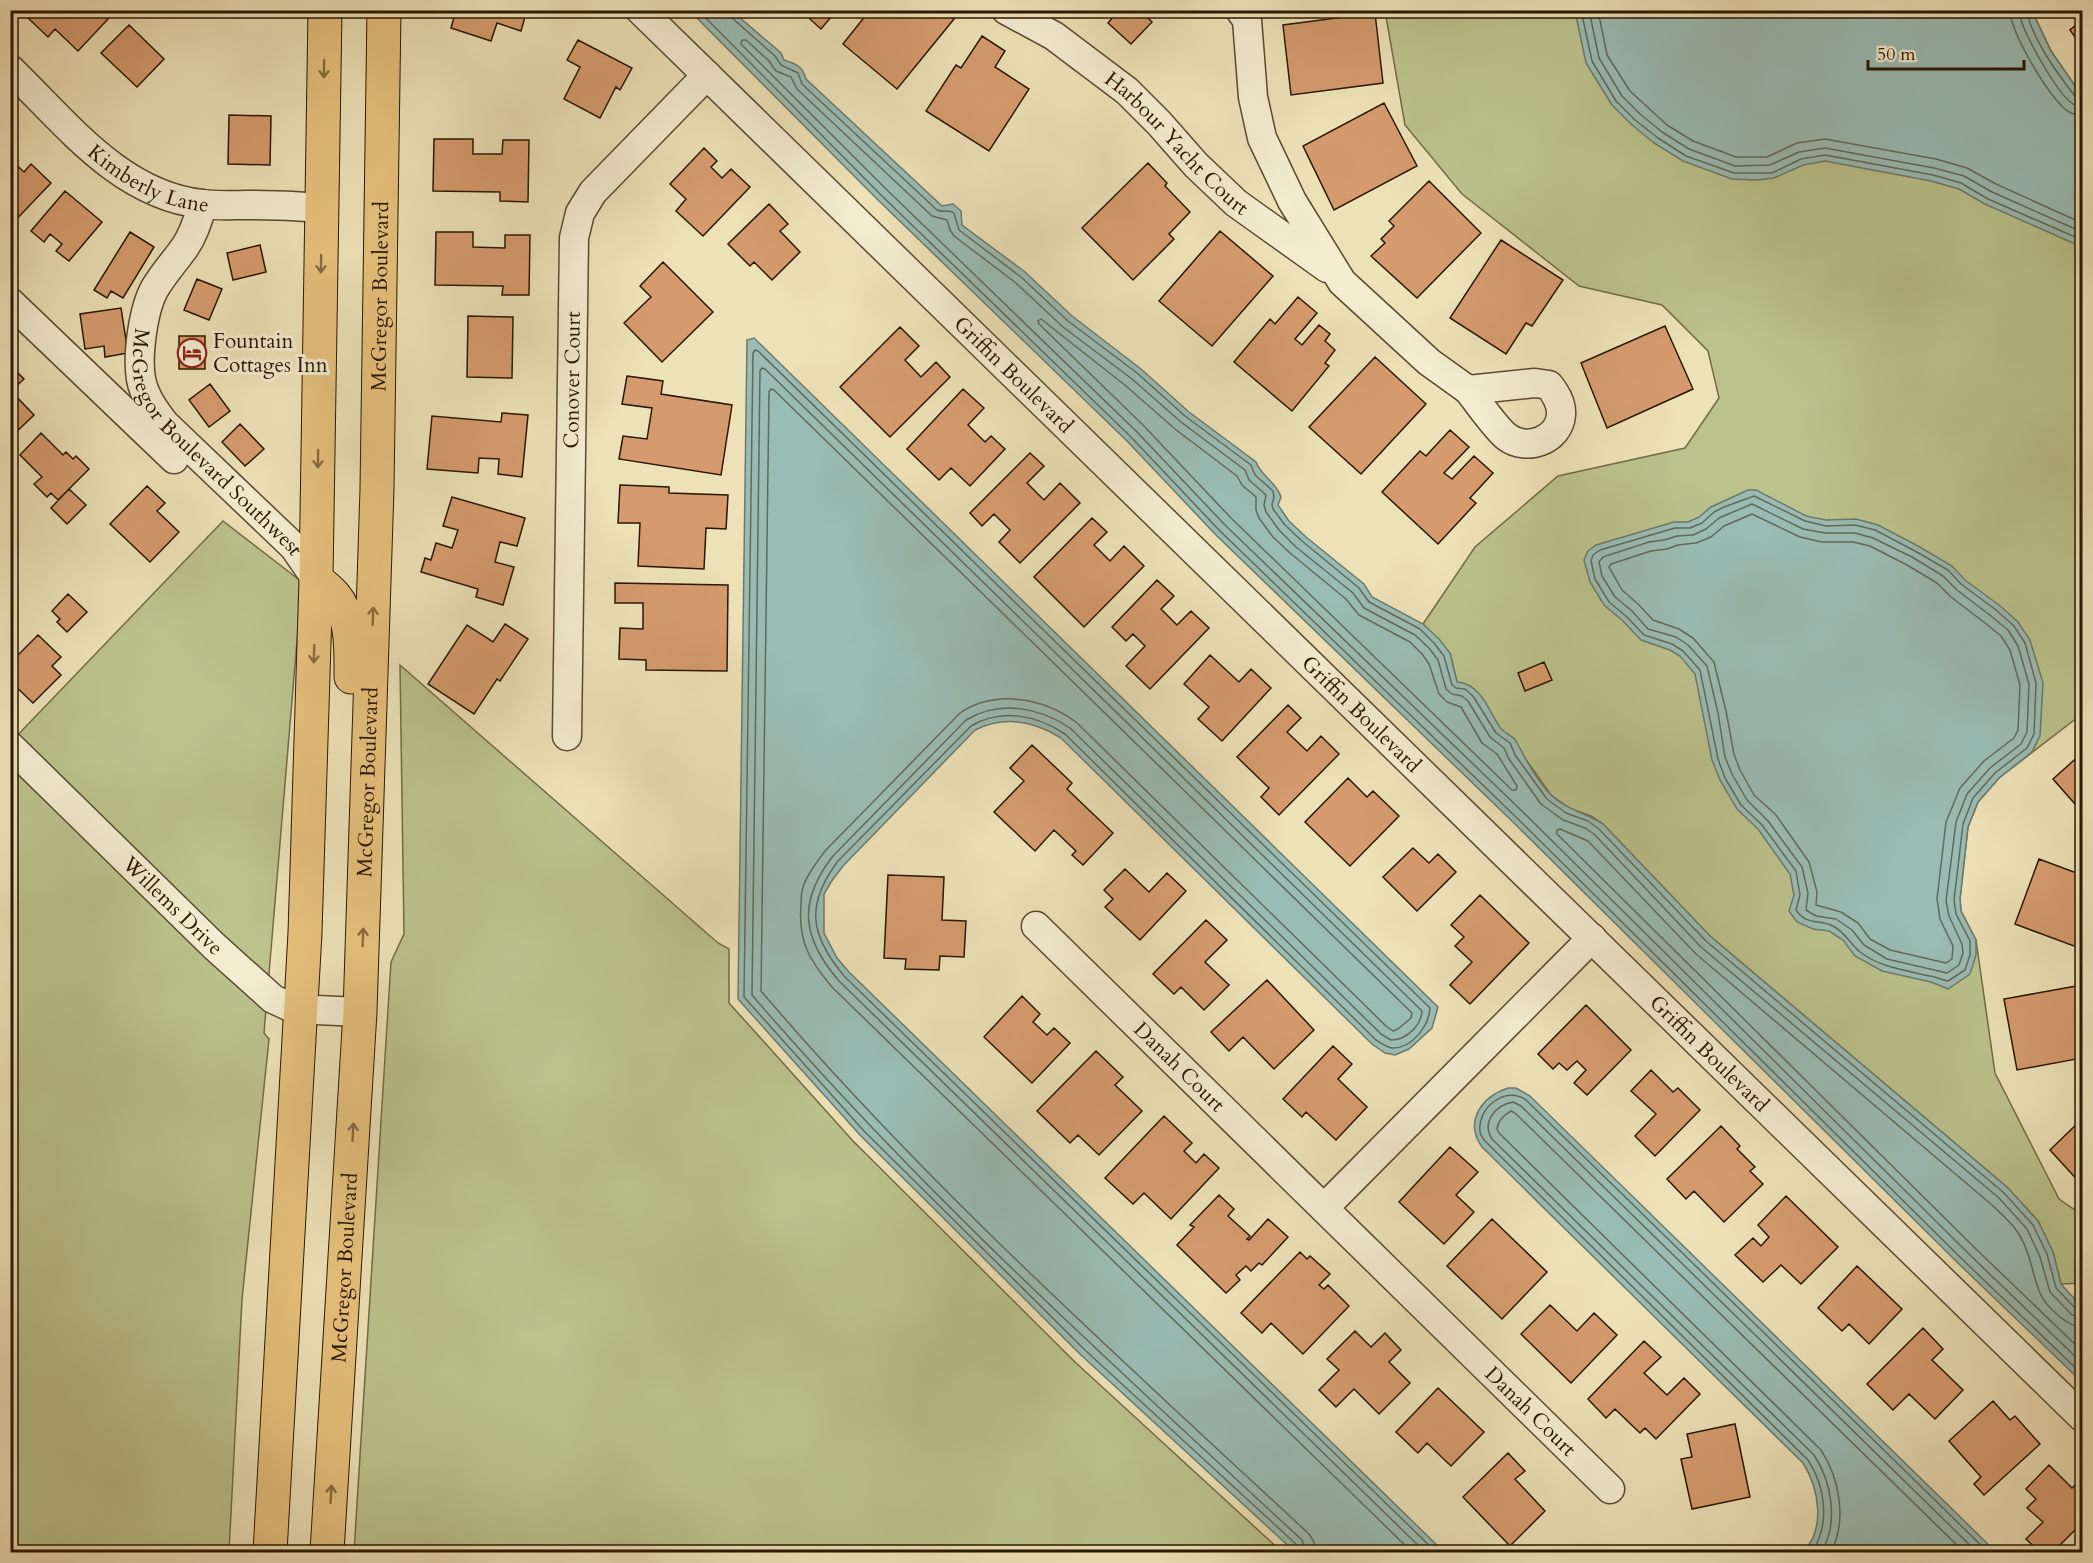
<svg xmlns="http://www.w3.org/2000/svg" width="2093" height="1563" viewBox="0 0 2093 1563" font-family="Cardo,serif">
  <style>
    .green { fill: #bbc28c; stroke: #726c46; stroke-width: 1.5 }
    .water { fill: #9abcb4; stroke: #6c7a6c; stroke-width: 1.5 }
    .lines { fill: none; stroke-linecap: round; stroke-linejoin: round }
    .shore { stroke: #616a5a; stroke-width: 1.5 }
    .building { fill: #d59b6e; stroke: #281701; stroke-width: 1.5 }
    .minor-casing { stroke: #594a2e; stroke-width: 31 }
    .major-casing { stroke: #281701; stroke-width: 35 }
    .minor { stroke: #f3ecd0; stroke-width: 28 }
    .major { stroke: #e6c07c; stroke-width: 33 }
    .oneway { stroke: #876c3e }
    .labels { text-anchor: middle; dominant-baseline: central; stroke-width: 6; stroke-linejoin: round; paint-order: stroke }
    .street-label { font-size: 21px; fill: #281701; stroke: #f3ecd0 }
    .poi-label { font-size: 21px; fill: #281701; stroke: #f3ecd0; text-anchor: start }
  </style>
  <rect width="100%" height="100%" fill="#ede1b7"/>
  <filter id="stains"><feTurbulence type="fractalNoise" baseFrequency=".00333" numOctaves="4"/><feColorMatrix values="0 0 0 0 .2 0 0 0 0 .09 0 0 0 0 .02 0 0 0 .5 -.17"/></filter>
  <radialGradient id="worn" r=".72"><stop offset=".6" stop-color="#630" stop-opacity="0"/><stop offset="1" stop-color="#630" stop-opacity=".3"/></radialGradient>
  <!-- green -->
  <path class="green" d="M1385,11h647l19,40 31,45v618l-83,64 -21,24 -10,25 -8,72 1,12 15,29 19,133 64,126 23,16v68l-21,1 -8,-32 -15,-31 -30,-33 -298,-252 -107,-112 -12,-8 -22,-8 -18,-13 -31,-44 -5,-12 -15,-10 -11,-19 -32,-28 -7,-29 -27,-29 52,-77 83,-71 127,-28 34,-50 -11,-47 -46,-46 -83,-19 -117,-92 -57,-69z
    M223,521l79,61 -38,451 5,6 -27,260 -13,253h-218l-1,-809z
    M400,665l318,278 11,6v54l124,138 222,221 207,190h-928l37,-590 13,-28z"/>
  <!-- water -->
  <path class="water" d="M690,11h42l49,42 3,7c13,4 19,7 22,19l136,127 11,-2 8,7 1,14 63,47 47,44 69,53 48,43 67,50c5,14 20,20 25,35l-3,8 11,16 17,16 58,47 8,13 51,27 16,15 11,14 7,29c24,2 31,27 42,44 4,7 13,9 17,15 10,18 20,39 35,54 14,14 35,18 52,29l107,112 298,252 30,33 15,31 8,32 21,23v75l-121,-116 -446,-442 -300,-290 -88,-93 -250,-242z
    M1575,11h457l19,40 31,45v151l-97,-43 -26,-15 -28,-8 -106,-20 -22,4 -29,13 -17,2 -25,-1 -49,-18 -29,-18 -23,-19 -19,-19 -26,-42z
    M754,338l684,669 -6,21 -23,21 -14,6 -10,-2 -13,-9 -311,-306c-27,-17 -56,-23 -86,-8l-132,136 -12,16 -7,12v39l13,25 12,14 595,580h-149l-214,-197 -221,-220 -122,-136 9,-659z
    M1748,490h8l50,26 20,4 30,-1 22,6 40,21 34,20 13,14 34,25 19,17 12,18 13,43 -3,53 -8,16 -33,26 -21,24 -10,25 -8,72 1,12 15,29v15l-6,19 -22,15 -17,-7 -49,-11 -27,-15 -12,-16 -14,-9 -16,-2 -16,-7 -8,-11 5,-16 -4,-21 -32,-45 -21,-20 -17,-29 -8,-20 -17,-86 -15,-18 -10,-6 -29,-10 -18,-19 -19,-16 -14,-23 -6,-22 4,-9 8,-6 78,-23h14l11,-5 12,-10z
    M1508,1088h8l14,8 466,456h-193c23,-23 16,-64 0,-89l-321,-316c-18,-25 -1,-50 26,-59z"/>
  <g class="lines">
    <!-- shore -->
    <path class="shore" d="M698,10l183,185 250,242 88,93 300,290 446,442 117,112
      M729,10l2,7 44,39 6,9 17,8 4,11 135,126c6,3 12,-1 17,3l5,17 62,47 47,44 69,52 48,43 66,49 4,10 18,16 1,6 -2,7 1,5 12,16 17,16 57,47 10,14 51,27 14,14 10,13 8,29 4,3 9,1 8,7 23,37 14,10 5,12 32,44 19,14 22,8 11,8 107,112 298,252 29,32 14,29 9,34 20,21 6,1
      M1581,10l11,51 24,40 19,19 23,18 28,18 48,17h38l29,-14 24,-4 108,20 28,8 27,16 94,41
      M1589,10l10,48 23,38 18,18 22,18 27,17 46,17 35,-1 29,-13 26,-4 109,20 30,8 28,16 90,40
      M1598,10l9,45 23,36 37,34 26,16 43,16h31l30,-14 28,-4 111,20 31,9 29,16 86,39
      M2010,10c1,24 37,83 55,99 5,5 11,6 17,6
      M2019,10c1,19 39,85 54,94 4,3 5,2 9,2
      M2027,10c3,26 32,66 48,86l7,3
      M1041,319l85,67 49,43 62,47 5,9 14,12v13l3,8 14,19 17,16 56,46 13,16 51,27 12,12 7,10 10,30 8,8 14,5 21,36 15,11 20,32 -1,4h-4l-281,-272 -88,-93 -104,-101 -1,-3z
      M1754,496l51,25 21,5 29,-1 20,5 40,21 33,19 13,14 35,26 18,16 11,17 11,40 -2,51 -7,14 -32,25 -22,25 -10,26 -9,76 2,14 14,27v14l-5,15 -17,11c-6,-1 -12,-4 -18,-5 -25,-6 -49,-8 -70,-24 -10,-8 -15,-20 -27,-26 -14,-7 -26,0 -37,-16l4,-15 -4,-24 -34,-46 -21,-20 -16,-27 -7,-19 -18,-89 -17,-19 -11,-7 -28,-9 -17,-18 -18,-15 -14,-23 -4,-18 2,-6 7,-5 75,-22h15l12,-5 12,-11 10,-5z
      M1752,504l51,25 22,4h30l18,5 39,19 31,19 14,14 34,26 17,14 10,16 11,38 -2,48 -6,12 -31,24 -23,26 -11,28 -10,79 3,15 13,28 1,9 -4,12 -12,8 -60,-14 -23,-14 -12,-15 -16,-11 -20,-3 -10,-6 2,-17 -6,-26 -34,-46 -21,-21 -15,-26 -7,-17 -7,-44 -11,-47 -19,-21 -12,-8 -28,-8 -16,-18 -17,-14 -13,-21 -3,-14 4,-5 46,-15 15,-2 13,-4 16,-1 13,-6 13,-11z
      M1752,514l48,23 22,5h31l17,4 37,19 30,18 14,14 34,26 16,13 9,14 10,35 -2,45 -4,8 -30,23 -24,27 -14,34 -9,77 3,20 13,27 -1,13 -6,4 -56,-13 -20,-11 -12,-16 -17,-11 -25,-7 1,-13 -8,-30 -33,-47 -22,-20 -14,-25 -6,-16 -8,-43 -12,-49 -21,-24 -14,-9 -26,-9 -15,-16 -16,-14 -13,-23 2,-3 40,-13 16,-2 11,-4 18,-2 15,-6 13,-11z
      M2082,1318l-10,-3 -22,-23 -10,-35 -13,-28 -28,-31 -298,-251 -107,-113 -9,-6 -22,-8 -22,-16 -32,-45 -5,-11 -14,-11 -22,-36 -6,-5 -10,-2 -6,-5 -8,-29 -9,-12 -14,-13 -51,-27 -11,-15 -57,-46 -17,-17 -13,-18 -2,-7 2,-10 -17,-15 -4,-10 -64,-48 -49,-43 -69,-52 -47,-44 -62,-47 -4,-6 -3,-10 -15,-4 -135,-127 -6,-12 -15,-6 -7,-10 -23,-21h-4l-1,4 145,145 250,242 89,94 300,289 446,442 111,107
      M2082,1327c-14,0 -36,-20 -42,-34 -8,-18 -8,-37 -20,-57 -6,-12 -19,-22 -28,-31l-296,-251 -108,-113 -28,-12 -3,1v4l420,416 105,101
      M1299,1552l-2,-7 -211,-194 -222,-220 -120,-134 9,-644 2,-3 3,1 672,657c-1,17 -17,40 -37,40 -6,0 -12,-5 -17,-8l-311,-306c-29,-19 -63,-26 -94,-8l-133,135c-33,44 -28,74 6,115l592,576
      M1306,1552l-4,-12c-189,-175 -382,-349 -550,-545l8,-624 2,-3 3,1 657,642c-1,15 -16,29 -31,29l-10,-6 -311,-306c-31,-21 -70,-28 -104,-8l-133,136c-36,46 -31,82 6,125l586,571
      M1315,1552l-1,-10 -5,-8c-188,-175 -381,-347 -548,-543l8,-599 2,-3 3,1 638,623 -1,5 -13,11 -5,2 -6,-4 -311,-305c-33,-24 -80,-33 -116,-9l-135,138c-8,11 -18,23 -22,36 -2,6 -2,13 -2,19 -3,36 9,55 31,81l580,565
      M1812,1552c18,-27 14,-65 -4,-92l-321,-317c-3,-3 -7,-8 -7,-12 -3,-23 26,-46 46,-31l462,452
      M1821,1552c18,-28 11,-70 -7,-97l-322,-316c-11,-17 4,-34 21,-37l8,4 456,446
      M1831,1552c16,-31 9,-73 -10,-102l-322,-317 -2,-4c1,-9 7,-14 14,-18l4,2 449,439"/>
  </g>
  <!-- building -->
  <path class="building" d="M36,10h63l9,9 -30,32 -23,-22 -7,8 -19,-18z
    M456,10h71l-6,21 -24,-8 -6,18 -40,-13z
    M800,10h37l-16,19z
    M870,10h74l10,9 -57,70 -54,-45z
    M1119,10h21l12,12 -21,22 -23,-21z
    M1375,13l8,70 -92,12 -8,-70z
    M2082,20v27l-12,-17z
    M129,25l35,34 -27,28 -36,-34z
    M982,36l23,15 -10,16 34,22 -40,62 -63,-40 30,-46 5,3z
    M578,40l54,28 -12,22 -4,-3 -16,31 -36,-19 16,-32 -13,-7z
    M1384,103l33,63 -83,44 -31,-64z
    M229,115l42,1 -1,49 -42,-1z
    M434,139h39v15h29l1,-14h26l-1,62 -28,-1v-9l-67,-1z
    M704,148l13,13 -6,6 11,11 9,-9 19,18 -47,49 -27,-25 10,-12 -16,-15z
    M10,159l14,13 7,-8 20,19 -41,43z
    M1148,163l19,20 -2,3 25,26 -21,22 5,5 -41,41 -51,-52z
    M1429,181l52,52 -64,65 -46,-42 14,-13 -4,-4 13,-13 -5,-5z
    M65,191l37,31 -33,39 -13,-10 6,-7 -12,-10 -6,8 -13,-11z
    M769,204l19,20 -8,7 20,21 -28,28 -18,-18 -4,4 -22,-22z
    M1220,231l53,45 -61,70 -53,-45z
    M130,232l24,15 -31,51 -12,-7 -4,7 -13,-8z
    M436,232h37v15l32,1v-13h25l-1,60h-27l1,-9 -68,-1z
    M1501,240l62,40 -31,46 -6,-3 -20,31 -56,-36z
    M260,245l6,27 -33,8 -6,-27z
    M663,262l50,50 -51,50 -38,-39 27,-26 -11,-11z
    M197,279l25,10 -13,31 -25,-10z
    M1298,297l19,16 -22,26 7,6 17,-20 11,9 -5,7 10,9 -10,13 4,3 -37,45 -58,-49 36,-43 5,5z
    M121,308l7,45 -23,4 -1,-11 -19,3 -5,-35z
    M468,316l45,1 -1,61 -45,-1z
    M1665,326l28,63 -86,39 -26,-65z
    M900,327l19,19 -14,14 16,17 15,-15 14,15 -60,60 -50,-50z
    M179,336h26v33h-26z
    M1375,357l51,47 -65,70 -52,-47z
    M10,365l14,14 -13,12 23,24 -24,23z
    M627,376l36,5 -2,13 71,11 -11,70 -102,-16 4,-23 24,3 5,-31 -30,-4z
    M210,384l20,27 -21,16 -20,-27z
    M963,389l21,19 -16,17 17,17 6,-6 14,13 -35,37 -19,-18 -12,12 -32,-31z
    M502,413l26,2 -6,62 -24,-3 1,-15 -20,-1 -1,15 -51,-4 5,-53 69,6z
    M240,424l24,25 -19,17 -23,-24z
    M1450,430l19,17 -25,26 8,6 22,-23 19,17 -23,25 6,5 -38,41 -56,-52 38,-41 6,5z
    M41,433l22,22 3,-3 7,7 3,-3 13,13 -31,31 -7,-7 -4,4 -13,-13 8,-7 -22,-22z
    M1030,453l14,13 -17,17 17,17 16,-17 20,20 -60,60 -21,-21 11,-12 -16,-16 -12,12 -12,-13z
    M620,485l49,2v6l59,2 -2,34 -20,-1 -2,41 -66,-3 2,-43h-22z
    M147,486l18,17 -8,8 22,21 -29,30 -40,-38z
    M69,489l17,16 -19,19 -16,-16z
    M452,497l73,21 -8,28 -17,-4 -5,20 19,5 -11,38 -27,-8 2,-8 -57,-17 4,-14 6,2 5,-17 16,5 6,-18 -15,-4z
    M1092,518l15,14 -13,13 16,16 14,-15 20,20 -60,61 -50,-50z
    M1157,580l17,16 -13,13 16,16 14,-14 18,17 -59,61 -24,-23 19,-20 -12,-12 -7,7 -14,-14z
    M615,583l113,2 -1,86 -81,-1v-10l-27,-1 1,-31 23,1v-26h-28z
    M68,594l19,18 -20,20 -10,-10 3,-3 -8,-8z
    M505,624l23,15 -28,42 -3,-2 -23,35 -46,-30 39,-59 26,17z
    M38,635l23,22 -9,9 9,9 -28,28 -23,-22v-18z
    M1210,655l29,27 12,-13 20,19 -49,53 -24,-22 11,-12 -25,-23z
    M1544,662l8,18 -27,11 -7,-18z
    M1288,705l13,13 -14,14 20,19 14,-15 18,18 -60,61 -18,-18 8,-9 -32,-31z
    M1032,745l40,38 -5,6 46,44 -30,32 -11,-10 4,-4 -22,-21 -19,21 -41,-39 30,-31 -14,-13z
    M2082,753v59l-29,-33z
    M1348,778l19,19 6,-6 26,25 -49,50 -45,-44z
    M1413,848l16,15 9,-9 18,18 -39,39 -34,-34z
    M2039,859l43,16v74l-67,-25z
    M1125,869l24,23 18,-19 19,18 -46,49 -35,-33 8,-8 -9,-9z
    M888,875l56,2 -2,43 24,1 -2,36 -24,-1 -1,14 -34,-1 1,-10 -22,-1z
    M1480,895l49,48 -59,61 -20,-19 22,-23 -17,-16 9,-9 -13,-12z
    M1206,920l21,20 -22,22 24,23 -25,25 -23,-23 -7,7 -21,-20z
    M1267,980l47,50 -40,39 -31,-32 -14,14 -18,-19z
    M2082,985v34l-5,1 2,11 3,-1v28l-65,12 -13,-71z
    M1022,996l18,18 -7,8 14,13 7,-7 16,15 -38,40 -48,-46z
    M1586,1005l45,45 -44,45 -13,-12 12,-13 -9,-9 -10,9 -8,-7 -6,6 -15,-15z
    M1333,1046l19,18 -14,15 29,28 -31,33 -30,-28 -4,5 -19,-18z
    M1096,1051l27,26 -8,8 27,26 -43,44 -21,-20 -8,8 -33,-32z
    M1651,1070l22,22 5,-4 22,22 -45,46 -20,-20 21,-22 -25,-23z
    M1164,1116l28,27 -8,8 12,12 8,-9 15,14 -48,51 -27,-26 -11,11 -28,-26z
    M2082,1119v66l-32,-35z
    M1721,1126l19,20 -3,3 18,18 -5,4 13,13 -39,38 -30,-31 -8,8 -19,-20z
    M1450,1147l28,25 -22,23 18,17 -30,32 -45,-42z
    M1219,1195l15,14 -6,7 22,20 -3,3 2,1 19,-21 20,18 -26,28 -3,-2 -8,8 -5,-5 -10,9 4,5 -14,13 -49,-48 17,-18 -4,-2z
    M1786,1196l52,51 -37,37 -20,-19 -18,17 -28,-27 18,-17 8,8 8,-9 -11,-12z
    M1492,1219l55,53 -45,47 -55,-53z
    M1300,1252l7,7 3,-3 20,18 -11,11 5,4 4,-4 21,21 -46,48 -32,-31 -9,10 -21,-20z
    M1857,1266l45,43 -33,35 -20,-20 -7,7 -24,-23z
    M1550,1305l27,26 17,-18 23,22 -46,48 -50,-49z
    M1923,1328l20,21 -11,11 31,30 -28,29 -26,-25 -16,16 -26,-26z
    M1355,1331l16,16 14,-14 16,17 -12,12 21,21 -31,31 -25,-25 -18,18 -17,-17 20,-20 -12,-11z
    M1644,1341l17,16 -17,16 23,22 17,-17 16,16 -44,45 -11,-11 -5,5 -25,-24 -9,9 -18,-19z
    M1438,1388l46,44 -33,34 -24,-23 -9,10 -22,-21z
    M1993,1401l17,19 5,-4 25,28 -56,51 -10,-11 7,-7 -32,-36z
    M1735,1424l15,73 -58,12 -11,-50 11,-2 -5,-23z
    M1508,1453l17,18 -10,8 30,32 -35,35 -47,-49z
    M2049,1465l23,23 7,-7 3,3v39l-29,29h-13l-14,-13 17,-17 -16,-14 9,-9 -10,-10z"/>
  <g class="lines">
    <!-- minor casing -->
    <g class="minor-casing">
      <g id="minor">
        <path id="s1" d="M640,10l1442,1407"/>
        <path id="s2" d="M1006,10l48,26 73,55 32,32 37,42 40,38 91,65"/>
        <path d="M1240,10l7,10 6,77 9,41 30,63 50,81 87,80 39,28"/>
        <path id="s3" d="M10,69c56,54 110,126 192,135 15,2 31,1 46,1 25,0 49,1 74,3"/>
        <path id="s4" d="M203,204c-5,15 -9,30 -18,43 -10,14 -21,26 -30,41 -12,21 -18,68 -14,91 3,17 14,32 24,45l129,123 22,32"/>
        <path d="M10,302l164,157"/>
        <path d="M1535,383l14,2c6,8 13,18 12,30 -2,25 -34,37 -54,22 -10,-7 -30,-36 -39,-47z"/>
        <path id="s5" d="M567,736l7,-498 6,-25 13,-21 114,-117"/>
        <path id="s6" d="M10,746l204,200 59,53 22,10 65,3"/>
        <path id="s7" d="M1036,926l574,563"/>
        <path d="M1324,1208l268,-270"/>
      </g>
    </g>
    <!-- major casing -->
    <g class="major-casing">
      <g id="major">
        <path d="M316,579c6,5 13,10 18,16 19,22 17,55 17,82"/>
        <path d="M270,1552l35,-619 11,-354 9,-569"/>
        <path id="s8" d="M327,1552l33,-540 17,-523 7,-479"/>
      </g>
    </g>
    <!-- minor -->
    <use href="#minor" class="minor"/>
    <!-- major -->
    <use href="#major" class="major"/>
  </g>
  <!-- one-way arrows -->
  <defs><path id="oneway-shaft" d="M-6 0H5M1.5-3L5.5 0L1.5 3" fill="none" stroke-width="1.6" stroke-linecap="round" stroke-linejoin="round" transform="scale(1.5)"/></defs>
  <g class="oneway">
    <use href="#oneway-shaft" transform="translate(324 69) rotate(91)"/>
    <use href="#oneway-shaft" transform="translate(321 264) rotate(91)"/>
    <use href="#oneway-shaft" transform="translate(318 459) rotate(91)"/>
    <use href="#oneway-shaft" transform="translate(373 616) rotate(-88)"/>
    <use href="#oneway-shaft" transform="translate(314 654) rotate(92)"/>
    <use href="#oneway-shaft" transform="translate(363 937) rotate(-88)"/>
    <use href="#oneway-shaft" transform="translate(353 1132) rotate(-87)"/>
    <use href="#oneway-shaft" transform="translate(331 1494) rotate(-87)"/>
  </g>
  <!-- icons -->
  <defs>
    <g id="hotel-ring" transform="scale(1.5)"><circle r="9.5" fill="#f3ecd0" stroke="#8f2418" stroke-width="1.5"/><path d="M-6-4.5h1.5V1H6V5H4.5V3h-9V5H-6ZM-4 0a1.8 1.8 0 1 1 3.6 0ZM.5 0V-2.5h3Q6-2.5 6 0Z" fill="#8f2418"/></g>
  </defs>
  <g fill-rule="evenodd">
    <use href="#hotel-ring" x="192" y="353"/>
  </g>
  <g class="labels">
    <!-- street labels -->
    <g class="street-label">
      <text stroke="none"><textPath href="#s2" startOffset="218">Harbour Yacht Court</textPath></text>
      <text stroke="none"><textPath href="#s3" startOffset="180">Kimberly Lane</textPath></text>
      <text stroke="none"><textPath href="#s8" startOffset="1257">McGregor Boulevard</textPath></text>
      <text stroke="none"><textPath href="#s1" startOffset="522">Griffin Boulevard</textPath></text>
      <text stroke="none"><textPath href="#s5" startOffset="356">Conover Court</textPath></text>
      <text stroke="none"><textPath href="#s4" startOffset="284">McGregor Boulevard Southwest</textPath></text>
      <text stroke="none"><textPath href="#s1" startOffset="1008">Griffin Boulevard</textPath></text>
      <text stroke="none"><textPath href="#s8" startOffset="771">McGregor Boulevard</textPath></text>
      <text stroke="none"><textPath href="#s6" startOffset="228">Willems Drive</textPath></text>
      <text stroke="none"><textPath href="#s1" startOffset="1494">Griffin Boulevard</textPath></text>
      <text stroke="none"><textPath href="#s7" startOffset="201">Danah Court</textPath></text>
      <text stroke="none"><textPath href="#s8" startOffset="285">McGregor Boulevard</textPath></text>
      <text stroke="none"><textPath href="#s7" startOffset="693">Danah Court</textPath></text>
    </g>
    <!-- poi labels -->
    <g class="poi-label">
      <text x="213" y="341">Fountain<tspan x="213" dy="24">Cottages Inn</tspan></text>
    </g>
  </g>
  <!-- margin -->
  <rect width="2093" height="1563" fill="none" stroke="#ede1b7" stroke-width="36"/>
  <rect x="12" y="12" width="2069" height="1539" fill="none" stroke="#281701" stroke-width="3"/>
  <rect x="18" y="18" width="2057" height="1527" fill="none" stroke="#281701" stroke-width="1.5"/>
  <!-- scale -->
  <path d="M1868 60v9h156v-9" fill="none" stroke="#281701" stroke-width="3"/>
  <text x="1877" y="60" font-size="18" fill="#281701" stroke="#f3ecd0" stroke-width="4.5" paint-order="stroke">50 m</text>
  <rect width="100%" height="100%" filter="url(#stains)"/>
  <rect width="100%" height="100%" fill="url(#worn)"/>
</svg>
